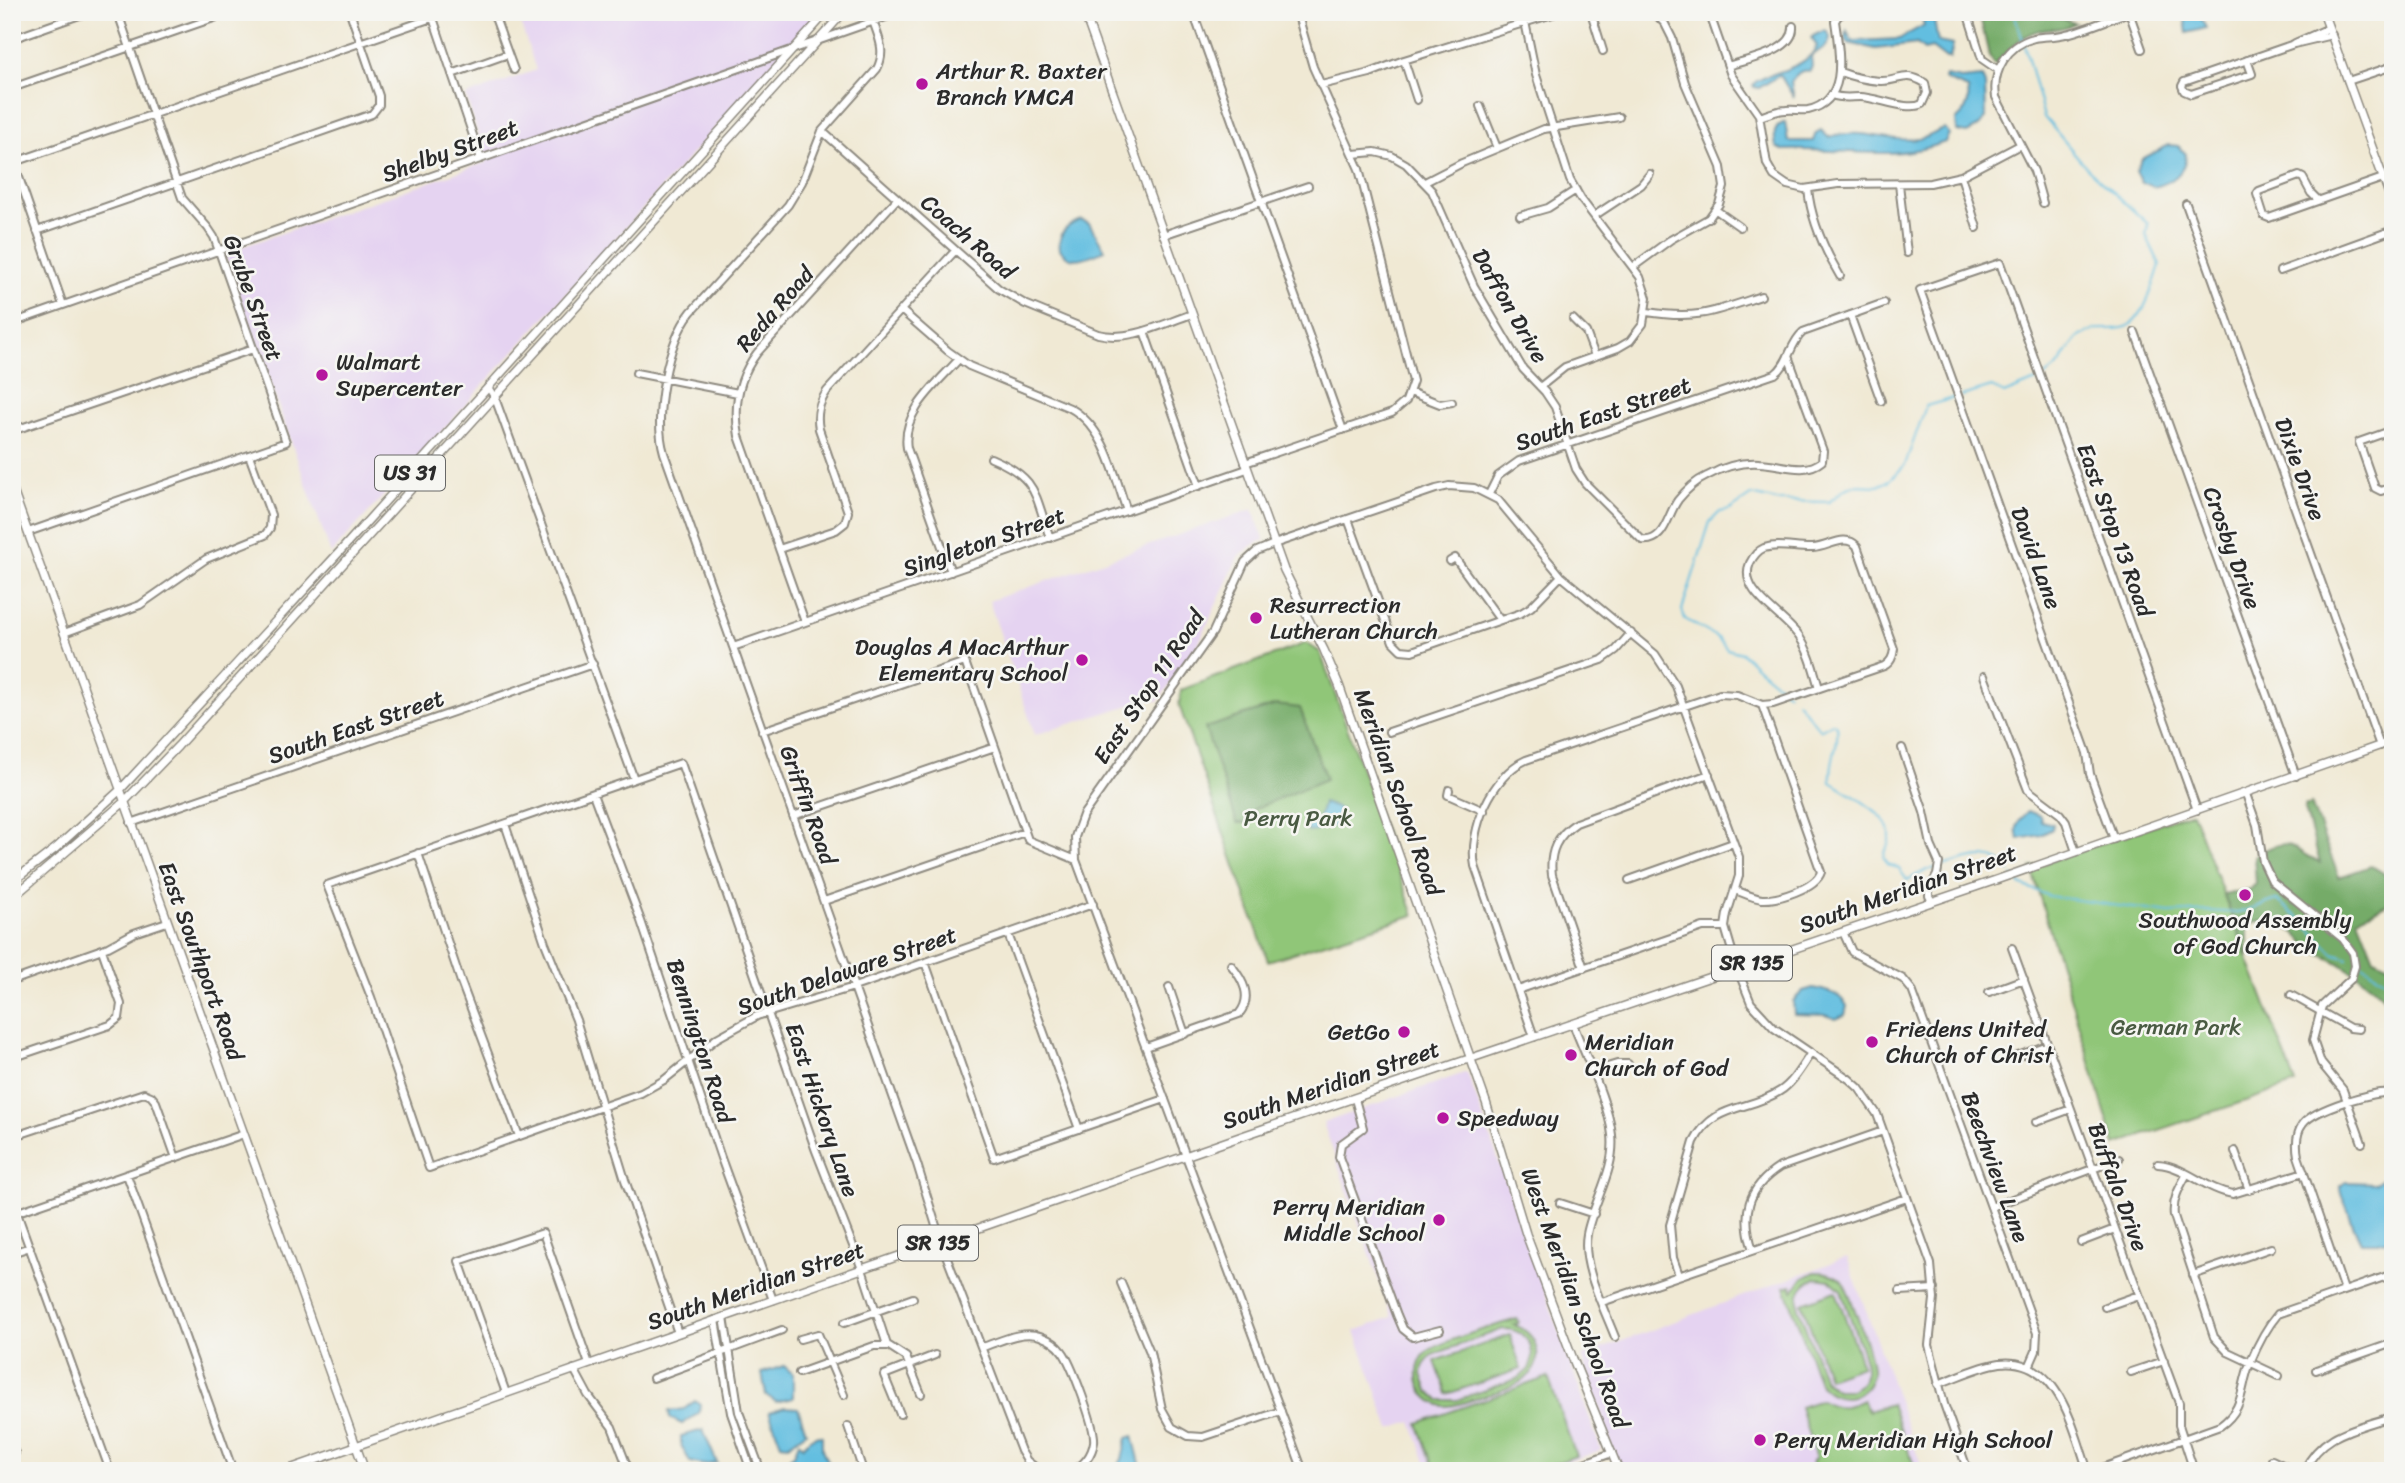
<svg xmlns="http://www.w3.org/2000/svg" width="2405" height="1483" viewBox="0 0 2405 1483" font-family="Sriracha,sans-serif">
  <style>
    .built { fill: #e5d3f1 }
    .green { fill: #90c678; stroke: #5e7852; stroke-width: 2; fill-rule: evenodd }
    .forest { fill: #74ab68; stroke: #506b4a; stroke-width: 2 }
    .water { fill: #62bee0; stroke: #467486; stroke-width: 2 }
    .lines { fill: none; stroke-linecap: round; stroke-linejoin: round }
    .stream { stroke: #62bee0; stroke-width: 2 }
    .minor-casing { stroke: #8e8a80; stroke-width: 10 }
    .major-casing { stroke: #8e8a80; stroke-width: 10 }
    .minor { stroke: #fff; stroke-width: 6 }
    .major { stroke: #fff; stroke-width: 7 }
    .poi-dot { fill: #b5179e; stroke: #f6f6f2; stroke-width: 2.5 }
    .labels { text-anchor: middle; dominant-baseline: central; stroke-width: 5; stroke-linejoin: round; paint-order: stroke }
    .shield { fill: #f6f6f2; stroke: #686867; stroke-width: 2 }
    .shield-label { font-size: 21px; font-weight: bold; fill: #2b2b2b }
    .poi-label { font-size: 23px; fill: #2b2b2b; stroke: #f6f6f2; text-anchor: start }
    .street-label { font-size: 23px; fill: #2b2b2b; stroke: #f6f6f2 }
    .park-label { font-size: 23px; fill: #495a42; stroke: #f6f6f2 }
  </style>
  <rect width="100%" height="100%" fill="#f6f6f2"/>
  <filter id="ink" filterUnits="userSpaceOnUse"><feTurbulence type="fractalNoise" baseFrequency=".0143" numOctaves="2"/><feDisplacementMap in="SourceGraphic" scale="14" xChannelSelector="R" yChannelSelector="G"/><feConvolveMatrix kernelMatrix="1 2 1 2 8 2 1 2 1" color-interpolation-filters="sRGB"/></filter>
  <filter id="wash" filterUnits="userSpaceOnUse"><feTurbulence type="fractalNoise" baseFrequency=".00686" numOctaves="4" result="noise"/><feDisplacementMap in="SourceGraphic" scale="28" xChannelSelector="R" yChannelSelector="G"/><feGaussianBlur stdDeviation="1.57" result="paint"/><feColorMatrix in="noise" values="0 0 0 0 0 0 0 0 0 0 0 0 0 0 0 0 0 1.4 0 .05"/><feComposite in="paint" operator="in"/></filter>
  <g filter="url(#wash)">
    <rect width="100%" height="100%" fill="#f0e9d4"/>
    <!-- built -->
    <path class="built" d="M517,12h303l-489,542 -107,-301 263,-91 -21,-66 70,-26z
      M1253,509l11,31 -13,6 -14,13 -41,90 -38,52 -9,-2 -114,36 -46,-134z
      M1467,1072l134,378 -58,21h-114l-17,-49 -22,7 -35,-98 37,-14 -69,-194z
      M1847,1257l76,214h-303l-38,-115z"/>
    <!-- green -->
    <path class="green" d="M1306,643l14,9 94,263 -146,46 -89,-256 2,-15z
      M2192,812l104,272 -181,61 -84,-277z
      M1815,1272c10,0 19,1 26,8 8,9 33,81 31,93 -4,29 -39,31 -53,10l-34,-96 6,-2 2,6 9,-12zM1816,1278l14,2 11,10 24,71c3,13 -1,23 -14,29h-15l-12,-10 -25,-71c-3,-15 3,-26 17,-31z
      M1836,1291l26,75 -34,12 -26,-75z
      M1517,1319l2,4 -5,2c11,4 19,11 22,22 10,36 -37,43 -61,52 -10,3 -21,8 -31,7 -25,-4 -35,-37 -17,-54 13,-11 71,-27 90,-33zM1503,1329c19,0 30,12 29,31l-3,9 -10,9 -62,22h-18l-11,-9 -6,-17 2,-9 8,-10z
      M1510,1335l11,34 -74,25 -12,-33z
      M1548,1377l28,79 -42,15h-99l-17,-48z
      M1821,1400c15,10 27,7 42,0l5,11 23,-7 25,67h-101l-3,-10 4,-2 -16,-52z"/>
    <!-- forest -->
    <path class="forest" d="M1979,12h81l-1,6 16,5c-14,8 -20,4 -34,7 -20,4 -32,20 -46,35l-6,-9z
      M1276,705l24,3 26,71 -72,30v11l-6,3h-11l-32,-95z
      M2311,804l28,73 32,-11 15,9 7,-3v30l-35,16 16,40 19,9v39l-24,-23 -32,-21 -22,-10 -21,-20 -20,-11 -26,2v34l-24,-62 26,-6 6,-5 -2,-28c38,-22 33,-9 66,7l-16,-57z"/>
    <!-- water -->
    <path class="water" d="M1920,12h11l2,3 5,27 15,3 -3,13h-5l-13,-10 -8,2 -7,-6 -41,5 -28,-6 -3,-4 2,-8 4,9 3,1 45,-2 25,-14z
      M2184,12h14l8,16 -19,5z
      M1825,30l5,6c-1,14 -10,12 -19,20l1,10 -2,5c-10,-2 -13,3 -19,11l3,16 -14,-23 -21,13 -5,-1 -1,-3 4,-3c18,-10 50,-13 60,-35l-5,-7 1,-3z
      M1946,76l15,3 21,-2 3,8 1,33 -8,9 -11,6 -10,-2 -1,-11c10,-8 14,-19 12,-31l-20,-8 -3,-2z
      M1785,122l3,19h25l3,-8 5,-3 7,7c37,-10 57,6 91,2 9,-1 17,-8 26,-10l4,5 -4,8c-52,21 -110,5 -163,8l-6,-3c-2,-12 -4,-19 9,-25z
      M2169,145l9,1 8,8c0,19 -15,29 -32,33l-5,-3 -7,-1 -6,-12 6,-12z
      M1081,220l8,3 16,27c-16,6 -34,17 -45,-1 -3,-16 7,-24 21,-29z
      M1323,803l17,6 -3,17c-17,-1 -17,6 -28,6l-3,-5 2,-4 11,-5z
      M2028,811l12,5 1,5 12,3 -1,5 -11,6 -22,4c-6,-11 1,-21 9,-28z
      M1813,988c13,3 27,5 34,18l-2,9 -9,4 -11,-4 -31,-1 -1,-13 10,-10z
      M2393,1173v65l-15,4h-17c-7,-14 -9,-20 -14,-34 -3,-10 -7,-10 -7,-22l6,-4 29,1z
      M784,1366l9,8v24l-17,4 -10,-7 -4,-22z
      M695,1401l5,3 -1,9 -17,11 -12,-6 -1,-7 15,-2z
      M785,1407l13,1 8,24 -18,13 -7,-1 -12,-32z
      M703,1430l14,33 -14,2 -13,-3 -9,-17v-9z
      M818,1435l4,1v13l9,22h-36l-6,-13 5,-3 5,-13 4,4 8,-8z
      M1133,1436l9,35h-27l7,-12 5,-21z"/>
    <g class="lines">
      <!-- stream -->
      <path class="stream" d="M2013,12l7,18 24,87 43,51 61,56 -2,11 14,30c-6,18 -17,60 -38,63 -16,3 -25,-3 -41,8 -11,7 -15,20 -23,30 -4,4 -9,7 -13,10
        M1962,396l30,-9 12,7 32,-13
        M1788,693l-29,-24 -17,-16 -15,-4 -9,-11 -33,-19 -3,-9 28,-88 10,-10 10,-2 22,-15 25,6 52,1 16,-13 10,-4 23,1 12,-6 15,-15 21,-59 28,-8
        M1797,701l23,29 12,-7 5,3c3,19 -8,35 -6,56 16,11 59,31 59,53 0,7 -5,16 -6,22l4,7 11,5 8,11 20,-10 9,-2
        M1942,866c26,-6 48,-19 68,5
        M2013,876l7,8 29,12 120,17 39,-2 30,2 39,-13 25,21 31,32 15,5
        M2358,962l35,23"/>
    </g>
  </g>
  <g filter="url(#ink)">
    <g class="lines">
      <!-- minor casing -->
      <g class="minor-casing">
        <path id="minor" d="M431,12l50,147
          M493,12l21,58
          M1193,12l150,418
          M1523,12l13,63 34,105 11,19 59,78 7,21 -4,26 -13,17 -12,7 -53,19 -25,20
          M1591,12l12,39
          M1709,12l22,63 28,40 8,49 7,12 13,9 17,4 34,-5 92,-1 31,-7 59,-31
          M1967,12l15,47 16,11
          M2129,12l13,37
          M2237,12l2,4
          M873,21c6,17 13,31 4,48l-55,62 -20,51 -14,23 -97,107c-24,30 -38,104 -27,141l253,711 24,78 80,209 6,10 13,10
          M12,39l76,-27
          M2295,43l34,-15
          M1404,60l13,40
          M2247,60l5,14 -61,20 -7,-3 -2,-5 2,-4 110,-38 38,-9
          M1728,66c20,-7 67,-14 65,-40
          M452,74l56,-20
          M2348,81l45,-15
          M1321,85l49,-12 34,-13 155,-48
          M12,88l219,-76
          M1832,95c10,4 18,2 28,2 17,0 48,15 62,7l5,-11 -2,-10c-21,-13 -25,-1 -45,-2 -15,-1 -27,-4 -40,-9
          M1480,106l17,42
          M1760,117c8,-3 17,-7 26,-7 8,-1 15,1 22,0 42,-9 31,-59 27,-89l3,-5 6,-4
          M822,131l177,158 26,15 73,30c32,8 64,-10 94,-20
          M1353,154l22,-2 17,4 14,8 26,27 42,95 49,83 22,23 10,15 21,62 9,14 57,57c23,3 25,-25 36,-40 8,-10 18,-19 29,-24 16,-9 34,-14 52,-13 21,0 45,13 63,-2l1,-10 -35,-95
          M12,163l420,-145
          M14,163l49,142
          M1961,176l16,52
          M1425,182l37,-19 82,-34 75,-12
          M1899,184l8,69
          M1808,189c3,32 16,60 32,87
          M2318,200l-7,-7 -8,-15 -4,-2 -40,15 -2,3 7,22 5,2 114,-40
          M2043,203l-9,-32 -38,-74c-4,-26 11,-52 38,-59 10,-2 22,-1 32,-4 22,-5 43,-15 63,-22
          M2186,204l194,542
          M1716,210l24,17
          M1520,216l28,-8 28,-18
          M1594,216l47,-31 9,-11
          M37,231l335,-117 7,-9v-9l-29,-84
          M1163,235l145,-49
          M1633,267l37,-27 39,-22 10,-14 5,-17 -3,-20 -36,-84 -13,-45 -7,-14 -11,-12
          M2280,271l113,-41
          M901,310l47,41 21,15 101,42c36,20 44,67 57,103
          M1647,312c50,8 67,0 114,-16
          M1850,315l31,86
          M1573,319l13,13 9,24
          M12,323l888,-311
          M1144,331l55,155
          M2135,332l161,444
          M636,373l102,20
          M488,387l7,11 139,381
          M1410,392l30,12 12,-2
          M2393,430l-34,12 16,46 6,3 12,-4
          M12,431l241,-82
          M991,458c47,20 43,35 59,80
          M1245,463l147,-50 14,-12 7,-20 -54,-212 -46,-102 -16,-55
          M1489,494l9,-18 21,-15 256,-87c14,-10 15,-31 28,-42l81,-29
          M1348,519l45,123 8,8 11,1 109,-38 10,-6 30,-31
          M28,532l258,-90 -72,-205 -6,-9 -26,-30 -63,-182
          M779,549l57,-19 9,-7 3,-11 -29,-83c-3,-15 0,-26 8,-38l128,-140
          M1450,561l5,-3 45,62
          M951,572l-44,-124c-6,-36 30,-64 52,-89
          M805,622l-66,-186c-6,-31 -1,-58 18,-83l140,-154
          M64,633l76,-28 66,-46 59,-24 5,-7 1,-13 -22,-60
          M733,647l514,-178
          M1984,676l44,114 32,24 6,8 10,30
          M762,731l203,-69 63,178 48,20
          M1389,732l213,-72 14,-10 15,-17
          M1902,748l22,64 7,33 8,18 -2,12 -8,15v6l3,5
          M1449,790l-1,5 36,16
          M593,794l48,127 80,237 52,142
          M2246,794l11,31 6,37 9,19 71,58 10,14 2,13 -4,13 -29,27 -9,34 8,23 22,27 19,53
          M793,816l202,-69
          M131,823l462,-159
          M505,824l40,119 31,77 49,160 53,153
          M2114,839l-24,-65 -3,-21 -167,-463 80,-27 197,547
          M418,853l43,129 58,154
          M1629,880l104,-37
          M1735,890c8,3 18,8 27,9 16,1 54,-11 59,-27l-59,-167
          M824,901l201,-69
          M1843,932l9,20 51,27 9,11 125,343 -1,18 -7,16
          M1008,934l71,195
          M2012,948l167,455v22l15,46
          M925,962l69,196 171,-59
          M1584,968l-32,-93c-3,-24 5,-39 24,-52l133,-49
          M12,981l96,-34 26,-14 33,-11
          M1169,987l16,47
          M1518,990l185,-63h22
          M1989,992l35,-13
          M2291,995l59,33 9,1
          M1573,1024c12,31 36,80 39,111 4,34 -19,67 -25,99 -6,31 17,74 28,103
          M1534,1037l-59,-171c-7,-35 17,-91 51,-106l194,-66 17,1 25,10 11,-1 111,-38c7,-4 9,-9 10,-17l-37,-103c-12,-13 -28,1 -44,2 -16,1 -34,-5 -49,0 -7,3 -11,9 -14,15 -13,30 36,52 50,75 10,15 14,33 19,50
          M1146,1047l93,-33c14,-17 4,-34 -8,-49
          M12,1058l98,-33 9,-7 2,-14 -19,-54
          M2013,1058l34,-13
          M1591,1072l26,-8h11
          M1355,1099l8,29 -22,16 -2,13 58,158 6,14 10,8 27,-7
          M2036,1122l35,-13
          M12,1137l132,-44 7,3 5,6 20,56
          M2235,1151l14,39
          M2158,1164c27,2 48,26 75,30l71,-22
          M2187,1174c-8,14 -15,26 -13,42l40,121 14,15 51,24
          M127,1175l106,296
          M1560,1203l34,11
          M1991,1207l128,-48
          M17,1213l93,258
          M12,1214l232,-80
          M2081,1242l34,-13
          M1753,1250c-12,-36 -6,-62 27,-83l103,-36
          M12,1253l18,-6
          M1679,1275l-6,-17 -3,-33 24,-83c20,-40 54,-30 86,-51 13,-8 22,-25 31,-38
          M2193,1275l78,-27
          M1121,1283l29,69 12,57 10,18 16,9 15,1 78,-26
          M2344,1290l-46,-134c-2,-11 -2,-23 5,-32 11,-15 72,-34 90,-31
          M1900,1291l34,-2
          M1602,1302l305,-104
          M2105,1307l34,-12
          M724,1317l15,95 22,59
          M715,1320l16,93 20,58
          M844,1323l69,-25
          M800,1339l18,-5 26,61
          M887,1345l-25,-76 -46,-118 -135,-388 -354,122 44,112 58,171 212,-75 23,-13 53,-42 40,-22 97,-29 239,-83
          M983,1347c18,-6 38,-17 57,-11 8,3 17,8 22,15 9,11 34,77 32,91 -2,13 -10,23 -22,29
          M574,1369l14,26 24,32 17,44
          M2316,1370l77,-27
          M2131,1372l33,-11
          M799,1373l75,-27h15l17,11 15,37
          M653,1378l129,-48
          M1938,1384c20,-7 41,-18 62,-21 59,-7 73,66 88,108
          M506,1393l-47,-132 84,-28 46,131
          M900,1414l-16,-39 51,-20
          M848,1426l15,45
          M12,1448l3,5 -3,5
          M2272,1460l23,11
          M1303,1471l-227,-611 -1,-23 8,-22 130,-183 32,-70 12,-11 17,-7 162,-55 13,-3 25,2 24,12 63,76 94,78 21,32 63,171v19l-12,38 -2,13 12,41 14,35 23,25 75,51 10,9 18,26 54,150 3,35 -5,46 15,59 24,67
          M1562,1471l50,-18
          M2094,1471l126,-45c25,-17 20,-38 30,-63 7,-17 16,-35 28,-49l115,-40
          M2304,1471c18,-39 52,-42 89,-55"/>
      </g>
      <!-- major casing -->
      <g class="major-casing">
        <path id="major" d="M1084,12l200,558 40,80 15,35 147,417 40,132 47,125 46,112
          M2323,12l70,193
          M12,488l353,983
          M12,882l44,-34 63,-57 225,-244 483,-535
          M12,898l112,-96 54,-56 666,-734
          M284,1471l964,-337 748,-254 397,-139"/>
      </g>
      <!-- minor -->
      <use href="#minor" class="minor"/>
      <!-- major -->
      <use href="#major" class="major"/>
    </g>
  </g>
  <!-- markers -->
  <g class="poi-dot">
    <circle cx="922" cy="84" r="7"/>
    <circle cx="322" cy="375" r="7"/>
    <circle cx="1256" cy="618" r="7"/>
    <circle cx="1082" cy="660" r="7"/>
    <circle cx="2245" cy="895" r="7"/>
    <circle cx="1404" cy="1032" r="7"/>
    <circle cx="1872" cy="1042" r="7"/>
    <circle cx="1571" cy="1055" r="7"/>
    <circle cx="1443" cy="1118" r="7"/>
    <circle cx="1439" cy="1220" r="7"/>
    <circle cx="1760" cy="1440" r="7"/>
  </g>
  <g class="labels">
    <!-- shield labels -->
    <g class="shield">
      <rect x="375" y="455.5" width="70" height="35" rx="5"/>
      <rect x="1712" y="945.5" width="80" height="35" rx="5"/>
      <rect x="898" y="1225.5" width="80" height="35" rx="5"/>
    </g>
    <g class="shield-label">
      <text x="410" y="473">US 31</text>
      <text x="1752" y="963">SR 135</text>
      <text x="938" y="1243">SR 135</text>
    </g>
    <!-- poi labels -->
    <g class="poi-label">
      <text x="936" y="71">Arthur R. Baxter<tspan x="936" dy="26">Branch YMCA</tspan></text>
      <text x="336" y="362">Walmart<tspan x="336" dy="26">Supercenter</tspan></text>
      <text x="1270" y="605">Resurrection<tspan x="1270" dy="26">Lutheran Church</tspan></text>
      <text x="1068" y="647" text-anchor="end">Douglas A MacArthur<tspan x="1068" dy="26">Elementary School</tspan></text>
      <text x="2245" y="920" text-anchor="middle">Southwood Assembly<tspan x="2245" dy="26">of God Church</tspan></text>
      <text x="1886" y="1029">Friedens United<tspan x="1886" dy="26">Church of Christ</tspan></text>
      <text x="1390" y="1032" text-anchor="end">GetGo</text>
      <text x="1585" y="1042">Meridian<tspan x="1585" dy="26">Church of God</tspan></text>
      <text x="1457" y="1118">Speedway</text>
      <text x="1425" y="1207" text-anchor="end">Perry Meridian<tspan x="1425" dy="26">Middle School</tspan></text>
      <text x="1774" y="1440">Perry Meridian High School</text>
    </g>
    <!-- street labels -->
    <g class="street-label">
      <text transform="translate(450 151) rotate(-20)">Shelby Street</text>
      <text transform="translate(968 237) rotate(41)">Coach Road</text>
      <text transform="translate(253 298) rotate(70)">Grube Street</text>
      <text transform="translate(1510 306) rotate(60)">Daffon Drive</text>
      <text transform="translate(775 309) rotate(-49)">Reda Road</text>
      <text transform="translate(1603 414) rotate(-19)">South East Street</text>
      <text transform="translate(2300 469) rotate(70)">Dixie Drive</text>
      <text transform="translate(2115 530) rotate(70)">East Stop 13 Road</text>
      <text transform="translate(984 542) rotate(-19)">Singleton Street</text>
      <text transform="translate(2232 548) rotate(70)">Crosby Drive</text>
      <text transform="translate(2036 558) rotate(70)">David Lane</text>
      <text transform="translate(1149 687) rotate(-56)">East Stop 11 Road</text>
      <text transform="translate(356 727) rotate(-19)">South East Street</text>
      <text transform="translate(1398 792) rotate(70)">Meridian School Road</text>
      <text transform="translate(808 805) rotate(70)">Griffin Road</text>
      <text transform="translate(1908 889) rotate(-19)">South Meridian Street</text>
      <text transform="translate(201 961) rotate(70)">East Southport Road</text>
      <text transform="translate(847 971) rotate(-19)">South Delaware Street</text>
      <text transform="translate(700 1041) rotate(72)">Bennington Road</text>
      <text transform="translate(1331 1085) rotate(-19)">South Meridian Street</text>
      <text transform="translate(822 1110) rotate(71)">East Hickory Lane</text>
      <text transform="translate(1995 1167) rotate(70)">Beechview Lane</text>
      <text transform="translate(2118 1187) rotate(70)">Buffalo Drive</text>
      <text transform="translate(756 1286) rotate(-19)">South Meridian Street</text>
      <text transform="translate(1575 1298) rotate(70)">West Meridian School Road</text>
    </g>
    <!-- park labels -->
    <g class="park-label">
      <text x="1298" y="818">Perry Park</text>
      <text x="2176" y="1027">German Park</text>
    </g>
  </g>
  <!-- margin -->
  <rect width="2405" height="1483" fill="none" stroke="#f6f6f2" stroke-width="42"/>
</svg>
